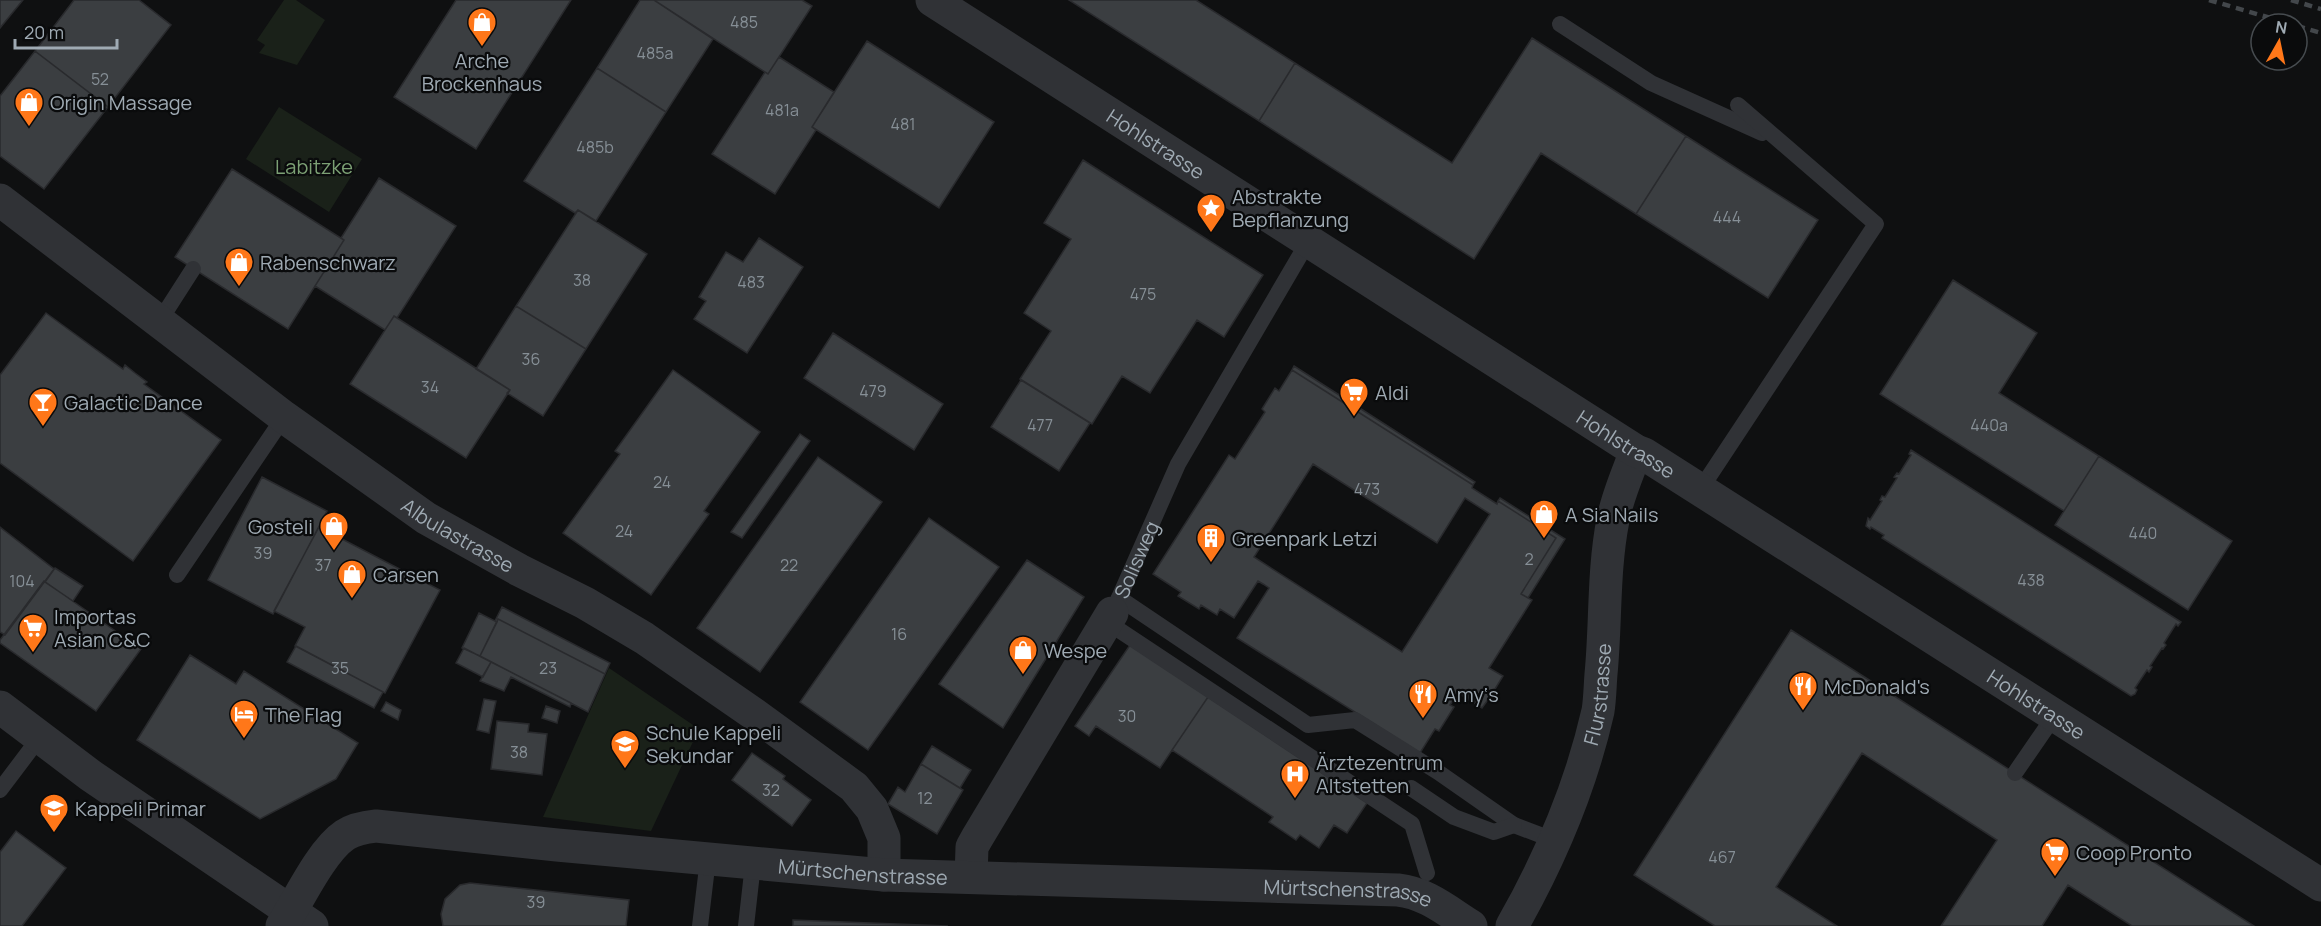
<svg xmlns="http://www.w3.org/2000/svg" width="2321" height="926" viewBox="0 0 2321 926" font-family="Manrope,sans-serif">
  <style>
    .green { fill: #1a2119 }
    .building { fill: #3b3e41; stroke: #292a2d; stroke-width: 1.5; fill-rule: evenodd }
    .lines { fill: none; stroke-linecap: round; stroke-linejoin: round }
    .service { stroke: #303236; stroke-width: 16 }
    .minor { stroke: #303236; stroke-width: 33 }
    .tertiary { stroke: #303236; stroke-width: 33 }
    .rail { stroke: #43474b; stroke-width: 4.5; stroke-dasharray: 8 6; stroke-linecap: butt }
    .labels { text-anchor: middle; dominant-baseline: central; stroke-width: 4.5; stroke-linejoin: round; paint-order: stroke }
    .number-label { font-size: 16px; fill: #868f96 }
    .poi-label { font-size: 20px; fill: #9faab3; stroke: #0a0b0c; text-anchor: start }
    .street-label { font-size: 20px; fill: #9faab3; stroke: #0a0b0c }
    .park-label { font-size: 20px; fill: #7ca074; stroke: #0a0b0c }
  </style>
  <rect width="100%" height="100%" fill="#0f1011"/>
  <!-- green -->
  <path class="green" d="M284,0h12l29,20 -28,45 -38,-12 6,-8 -8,-5z
    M279,107l83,52 -33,53 -83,-53z
    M609,668l90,61 -48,102 -108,-14z"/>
  <!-- building -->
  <path class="building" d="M0,0h23l-23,28z
    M74,0h65l32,25 -63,82 -73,-56z
    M456,0h115l-95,149 -82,-52z
    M640,0h14l59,39 -47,73 -69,-44z
    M654,0h148l10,6 -44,68z
    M1069,0h127l99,63 -36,58z
    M1532,38l154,98 -50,78 -95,-61 -67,106 -215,-138 36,-58 157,100z
    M867,41l127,81 -55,86 -127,-81z
    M35,51l73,56 -64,82 -44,-33v-60z
    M779,57l55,35 -22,35 4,3 -41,64 -63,-40 53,-82 3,2z
    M597,68l69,44 -70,109 -18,-11 -3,3 -51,-32z
    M1686,136l132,84 -50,78 -132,-84z
    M1083,160l180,115 -39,62 -27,-17 -47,73 -28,-17 -30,48 -72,-45 31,-48 -27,-18 47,-74 -27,-16z
    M232,169l112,71 -56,89 -113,-72z
    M379,178l77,48 -59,92 -3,-2 -9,14 -70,-44 29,-46 -3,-2z
    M578,210l69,44 -61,95 -70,-43z
    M759,238l44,29 -56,86 -53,-34 12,-18 -7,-4 27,-45 17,10z
    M1953,280l84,53 -38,60 100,63 -35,55 -184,-117z
    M516,306l70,43 -43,67 -36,-23 3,-3 -34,-21z
    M46,313l77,56 2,-4 10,8 12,9 -3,2 77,56 -88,121 -133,-98v-88z
    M394,316l116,74 -44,68 -116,-74z
    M833,333l110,71 -29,46 -110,-72z
    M1294,366l181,116 -2,3 -181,-115z
    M673,370l87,62 -56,79 5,3 -58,81 -88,-62 57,-79 -5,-3z
    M1292,370l181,115 -1,3 25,16 1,-3 58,37 -35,56 11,6 -43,68 14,8 -11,18 -10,14 -24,-15 -8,12 4,2 -15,24 -4,-2 -15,24 -183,-115 32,-50 -6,-4 -5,-3 -24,37 -14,-9 -3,6 -16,-10 -2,4 -21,-13 3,-4 -28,-18 76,-119 6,4 30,-47 -3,-3 13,-21 4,3zM1313,464l124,79 28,-45 25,16 -88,138 -148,-95z
    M1021,380l69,43 -31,48 -68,-44z
    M800,434l10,7 -68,97 -11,-6z
    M1911,450l270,172 -3,4 -2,-2 -12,19 2,2 -3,4 -1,-1 -12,18 2,1 -3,5 -2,-2 -12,18 2,2 -2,4 -4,2 -249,-158 2,-3 -13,-8 -1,2 -4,-3 2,-8 2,2 12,-19 -2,-1 2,-4 3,1 12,-19 -3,-1 3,-4 2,1 12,-19 -2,-1z
    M2099,456l133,85 -44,69 -133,-85z
    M818,457l64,45 -122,170 -63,-44z
    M262,477l65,34 -54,103 -65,-34z
    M1500,498l65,41 -37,59 -7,-4 35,-56 -58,-37z
    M929,518l70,49 -131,183 -68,-48z
    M0,527l54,42 -49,66 -5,-3z
    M319,527l121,63 -55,103 -90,-47 10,-19 -31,-16z
    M1027,560l57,37 -81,131 -64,-44z
    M55,568l28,18 -10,15 -28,-19z
    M44,581l97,68 -45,62 -96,-68v-3z
    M502,607l108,56 -5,11 -107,-55 -1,3 -2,-1z
    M479,613l18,9 -17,34 -18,-8z
    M498,619l107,55 -17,38 -108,-56z
    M1791,630l463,296h-122l-64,-41 -26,41h-101l56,-86 -135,-87 -86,134 61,39h-122l-81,-51z
    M1130,645l78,52 -48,71 -64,-42 -7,10 -14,-10z
    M296,646l87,46 -9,16 -87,-46z
    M464,648l27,14 -8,15 -27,-14z
    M190,655l46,29 8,-13 114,72 -22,36 -76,40 -123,-79z
    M491,662l80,41 -1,4 -59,-30 -7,14 -24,-10z
    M1208,697l159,106 -20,30 -13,-8 -15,23 -19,-13 -4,5 -27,-18 4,-5 -101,-67z
    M484,699l12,2 -7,32 -12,-3z
    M386,702l15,8 -3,10 -17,-9z
    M546,706l14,5 -3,12 -15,-5z
    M497,721l32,3 -1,8 19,2 -5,41 -51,-6z
    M932,746l39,24 -11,18 -39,-24z
    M752,753l33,23 -2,3 28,21 -19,26 -60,-46z
    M921,764l42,26 -26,44 -49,-30 10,-17 7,5z
    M16,831l50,37 -44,58h-22v-74z
    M470,883l159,17 -3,26h-183l-2,-12 4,-15 15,-14z
    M793,920l155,6h-155z"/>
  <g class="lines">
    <!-- service -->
    <g class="service">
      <path d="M1560,24l91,59 111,50"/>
      <path d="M159,322l34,-53"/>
      <path d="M1700,490l176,-266 -138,-119"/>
      <path d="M177,575l107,-158"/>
      <path d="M1119,598l189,127 47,-5 83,52 76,53 42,16"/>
      <path id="s1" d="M1115,607l63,-143 131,-224"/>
      <path d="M1107,622l305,202 15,49"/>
      <path d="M2015,773l40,-58"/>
      <path d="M1411,788l43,29 40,15 20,-7"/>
      <path d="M0,790l40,-53"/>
      <path d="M700,926l8,-67"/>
      <path d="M746,926l7,-62"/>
    </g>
    <!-- minor -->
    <g class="minor">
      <path id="s2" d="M0,200l284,217 142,101 93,52 66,33 59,35 110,76 100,73 18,22 12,29v37"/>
      <path d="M0,707l90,68 222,151"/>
      <path d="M971,877l1,-30 5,-9 135,-225"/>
      <path id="s3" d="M282,926c16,-25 39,-75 63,-91 9,-6 21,-8 31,-9l181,19 327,30 514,15c28,3 49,21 73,36"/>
      <path id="s4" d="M1512,926c38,-67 69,-140 86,-215 2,-12 2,-25 3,-37 5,-51 2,-103 12,-154 4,-23 15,-47 23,-69"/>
    </g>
    <!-- tertiary -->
    <path class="tertiary" id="s5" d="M932,0l704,451 8,3 677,431"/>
    <!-- rail -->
    <path class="rail" d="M2209,0l82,24
      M2291,0l30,9
      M2297,26l24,7"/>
  </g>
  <!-- icons -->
  <defs>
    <g id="shop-pin" transform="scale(1.5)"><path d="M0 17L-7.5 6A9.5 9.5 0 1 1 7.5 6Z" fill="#ff7719" stroke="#0a0b0c"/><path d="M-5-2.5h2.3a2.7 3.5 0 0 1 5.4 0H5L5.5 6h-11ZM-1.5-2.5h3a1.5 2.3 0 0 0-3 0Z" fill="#fff"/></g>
    <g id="sight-pin" transform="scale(1.5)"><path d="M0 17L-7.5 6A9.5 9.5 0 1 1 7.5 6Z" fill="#ff7719" stroke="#0a0b0c"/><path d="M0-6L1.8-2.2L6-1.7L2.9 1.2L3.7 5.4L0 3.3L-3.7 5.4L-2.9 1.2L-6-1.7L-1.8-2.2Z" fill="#fff"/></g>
    <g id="supermarket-pin" transform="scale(1.5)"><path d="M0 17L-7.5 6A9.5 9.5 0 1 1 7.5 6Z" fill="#ff7719" stroke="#0a0b0c"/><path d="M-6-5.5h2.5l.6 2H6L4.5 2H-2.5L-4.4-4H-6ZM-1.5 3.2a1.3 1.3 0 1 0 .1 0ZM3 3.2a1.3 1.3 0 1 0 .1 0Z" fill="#fff"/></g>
    <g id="bar-pin" transform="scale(1.5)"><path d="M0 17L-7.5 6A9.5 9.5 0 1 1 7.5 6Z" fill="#ff7719" stroke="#0a0b0c"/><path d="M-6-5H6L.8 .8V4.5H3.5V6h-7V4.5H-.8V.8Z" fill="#fff"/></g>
    <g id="building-pin" transform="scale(1.5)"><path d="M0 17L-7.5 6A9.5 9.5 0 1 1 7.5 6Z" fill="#ff7719" stroke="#0a0b0c"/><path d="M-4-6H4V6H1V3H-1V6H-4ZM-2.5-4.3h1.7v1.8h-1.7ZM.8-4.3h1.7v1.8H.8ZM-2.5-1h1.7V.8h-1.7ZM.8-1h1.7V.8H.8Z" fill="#fff"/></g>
    <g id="restaurant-pin" transform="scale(1.5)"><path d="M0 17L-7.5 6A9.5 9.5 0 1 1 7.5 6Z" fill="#ff7719" stroke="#0a0b0c"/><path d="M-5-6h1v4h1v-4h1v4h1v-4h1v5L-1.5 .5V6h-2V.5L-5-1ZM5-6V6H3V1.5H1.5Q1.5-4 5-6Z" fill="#fff"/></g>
    <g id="hotel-pin" transform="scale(1.5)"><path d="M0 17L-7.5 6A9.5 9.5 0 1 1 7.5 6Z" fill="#ff7719" stroke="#0a0b0c"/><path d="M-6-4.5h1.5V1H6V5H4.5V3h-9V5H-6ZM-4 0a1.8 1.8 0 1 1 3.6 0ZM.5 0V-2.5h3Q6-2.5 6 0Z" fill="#fff"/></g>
    <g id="school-pin" transform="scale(1.5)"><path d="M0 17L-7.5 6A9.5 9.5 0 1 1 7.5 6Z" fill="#ff7719" stroke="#0a0b0c"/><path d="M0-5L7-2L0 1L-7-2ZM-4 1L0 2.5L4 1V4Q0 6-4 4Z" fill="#fff"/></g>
    <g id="hospital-pin" transform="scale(1.5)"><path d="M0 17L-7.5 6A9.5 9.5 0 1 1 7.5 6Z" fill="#ff7719" stroke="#0a0b0c"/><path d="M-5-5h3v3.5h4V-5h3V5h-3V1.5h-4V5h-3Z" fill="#fff"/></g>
  </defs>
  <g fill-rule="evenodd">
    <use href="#shop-pin" x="482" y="22"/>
    <use href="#shop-pin" x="29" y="102"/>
    <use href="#sight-pin" x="1211" y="208"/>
    <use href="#shop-pin" x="239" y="262"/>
    <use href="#supermarket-pin" x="1354" y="392"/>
    <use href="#bar-pin" x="43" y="402"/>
    <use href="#shop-pin" x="1544" y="514"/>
    <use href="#shop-pin" x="334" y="526"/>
    <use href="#building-pin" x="1211" y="538"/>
    <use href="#shop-pin" x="352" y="574"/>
    <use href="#supermarket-pin" x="33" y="628"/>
    <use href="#shop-pin" x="1023" y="650"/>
    <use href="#restaurant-pin" x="1803" y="686"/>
    <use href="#restaurant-pin" x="1423" y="694"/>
    <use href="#hotel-pin" x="244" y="714"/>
    <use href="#school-pin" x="625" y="744"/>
    <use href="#hospital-pin" x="1295" y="774"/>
    <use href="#school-pin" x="54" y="808"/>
    <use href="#supermarket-pin" x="2055" y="852"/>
  </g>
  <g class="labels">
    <!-- number labels -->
    <g class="number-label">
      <text x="744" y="22">485</text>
      <text x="655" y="53">485a</text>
      <text x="100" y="79">52</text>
      <text x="782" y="110">481a</text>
      <text x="903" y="124">481</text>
      <text x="595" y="147">485b</text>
      <text x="1727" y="217">444</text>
      <text x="582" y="280">38</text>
      <text x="751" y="282">483</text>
      <text x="1143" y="294">475</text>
      <text x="531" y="359">36</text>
      <text x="430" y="387">34</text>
      <text x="873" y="391">479</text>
      <text x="1040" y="425">477</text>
      <text x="1989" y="425">440a</text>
      <text x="662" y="482">24</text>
      <text x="1367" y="489">473</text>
      <text x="624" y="531">24</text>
      <text x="2143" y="533">440</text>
      <text x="263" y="553">39</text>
      <text x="1529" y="559">2</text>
      <text x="323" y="565">37</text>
      <text x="789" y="565">22</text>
      <text x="2031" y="580">438</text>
      <text x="22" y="581">104</text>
      <text x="899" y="634">16</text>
      <text x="340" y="668">35</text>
      <text x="548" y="668">23</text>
      <text x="1127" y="716">30</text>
      <text x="519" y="752">38</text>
      <text x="771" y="790">32</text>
      <text x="925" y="798">12</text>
      <text x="1722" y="857">467</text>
      <text x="536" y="902">39</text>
    </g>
    <!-- poi labels -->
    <g class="poi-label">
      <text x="482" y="60" text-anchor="middle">Arche<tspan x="482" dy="23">Brockenhaus</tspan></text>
      <text x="50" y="102">Origin Massage</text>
      <text x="1232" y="196">Abstrakte<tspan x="1232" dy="23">Bepflanzung</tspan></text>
      <text x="260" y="262">Rabenschwarz</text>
      <text x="1375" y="392">Aldi</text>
      <text x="64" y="402">Galactic Dance</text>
      <text x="1565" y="514">A Sia Nails</text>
      <text x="313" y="526" text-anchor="end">Gosteli</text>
      <text x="1232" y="538">Greenpark Letzi</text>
      <text x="373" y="574">Carsen</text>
      <text x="54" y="616">Importas<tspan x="54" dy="23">Asian C&amp;C</tspan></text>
      <text x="1044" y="650">Wespe</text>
      <text x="1824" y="686">McDonald's</text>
      <text x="1444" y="694">Amy‘s</text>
      <text x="265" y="714">The Flag</text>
      <text x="646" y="732">Schule Kappeli<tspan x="646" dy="23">Sekundar</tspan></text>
      <text x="1316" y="762">Ärztezentrum<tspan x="1316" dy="23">Altstetten</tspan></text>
      <text x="75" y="808">Kappeli Primar</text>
      <text x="2076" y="852">Coop Pronto</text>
    </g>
    <!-- street labels -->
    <g class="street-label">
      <text stroke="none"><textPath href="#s5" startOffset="266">Hohlstrasse</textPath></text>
      <text stroke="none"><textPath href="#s5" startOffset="824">Hohlstrasse</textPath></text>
      <text stroke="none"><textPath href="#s2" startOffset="568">Albulastrasse</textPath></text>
      <text stroke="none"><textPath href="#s1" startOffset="52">Solisweg</textPath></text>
      <text stroke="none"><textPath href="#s4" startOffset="249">Flurstrasse</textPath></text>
      <text stroke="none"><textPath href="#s5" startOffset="1310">Hohlstrasse</textPath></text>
      <text stroke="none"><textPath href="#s3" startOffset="633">Mürtschenstrasse</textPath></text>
      <text stroke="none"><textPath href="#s3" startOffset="1119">Mürtschenstrasse</textPath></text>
    </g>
    <!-- park labels -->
    <g class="park-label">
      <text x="314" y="166">Labitzke</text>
    </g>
  </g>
  <!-- north arrow -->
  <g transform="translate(2279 42) rotate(9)"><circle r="28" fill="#0a0b0c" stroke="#464b4f" stroke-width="1.5"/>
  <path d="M0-4.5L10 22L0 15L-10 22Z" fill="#ff7719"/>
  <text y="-9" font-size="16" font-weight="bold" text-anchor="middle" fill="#9faab3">N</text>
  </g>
  <!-- scale -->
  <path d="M15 39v9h102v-9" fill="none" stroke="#9faab3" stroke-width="3"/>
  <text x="24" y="39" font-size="18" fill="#9faab3" stroke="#0a0b0c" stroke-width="4.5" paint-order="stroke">20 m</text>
</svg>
